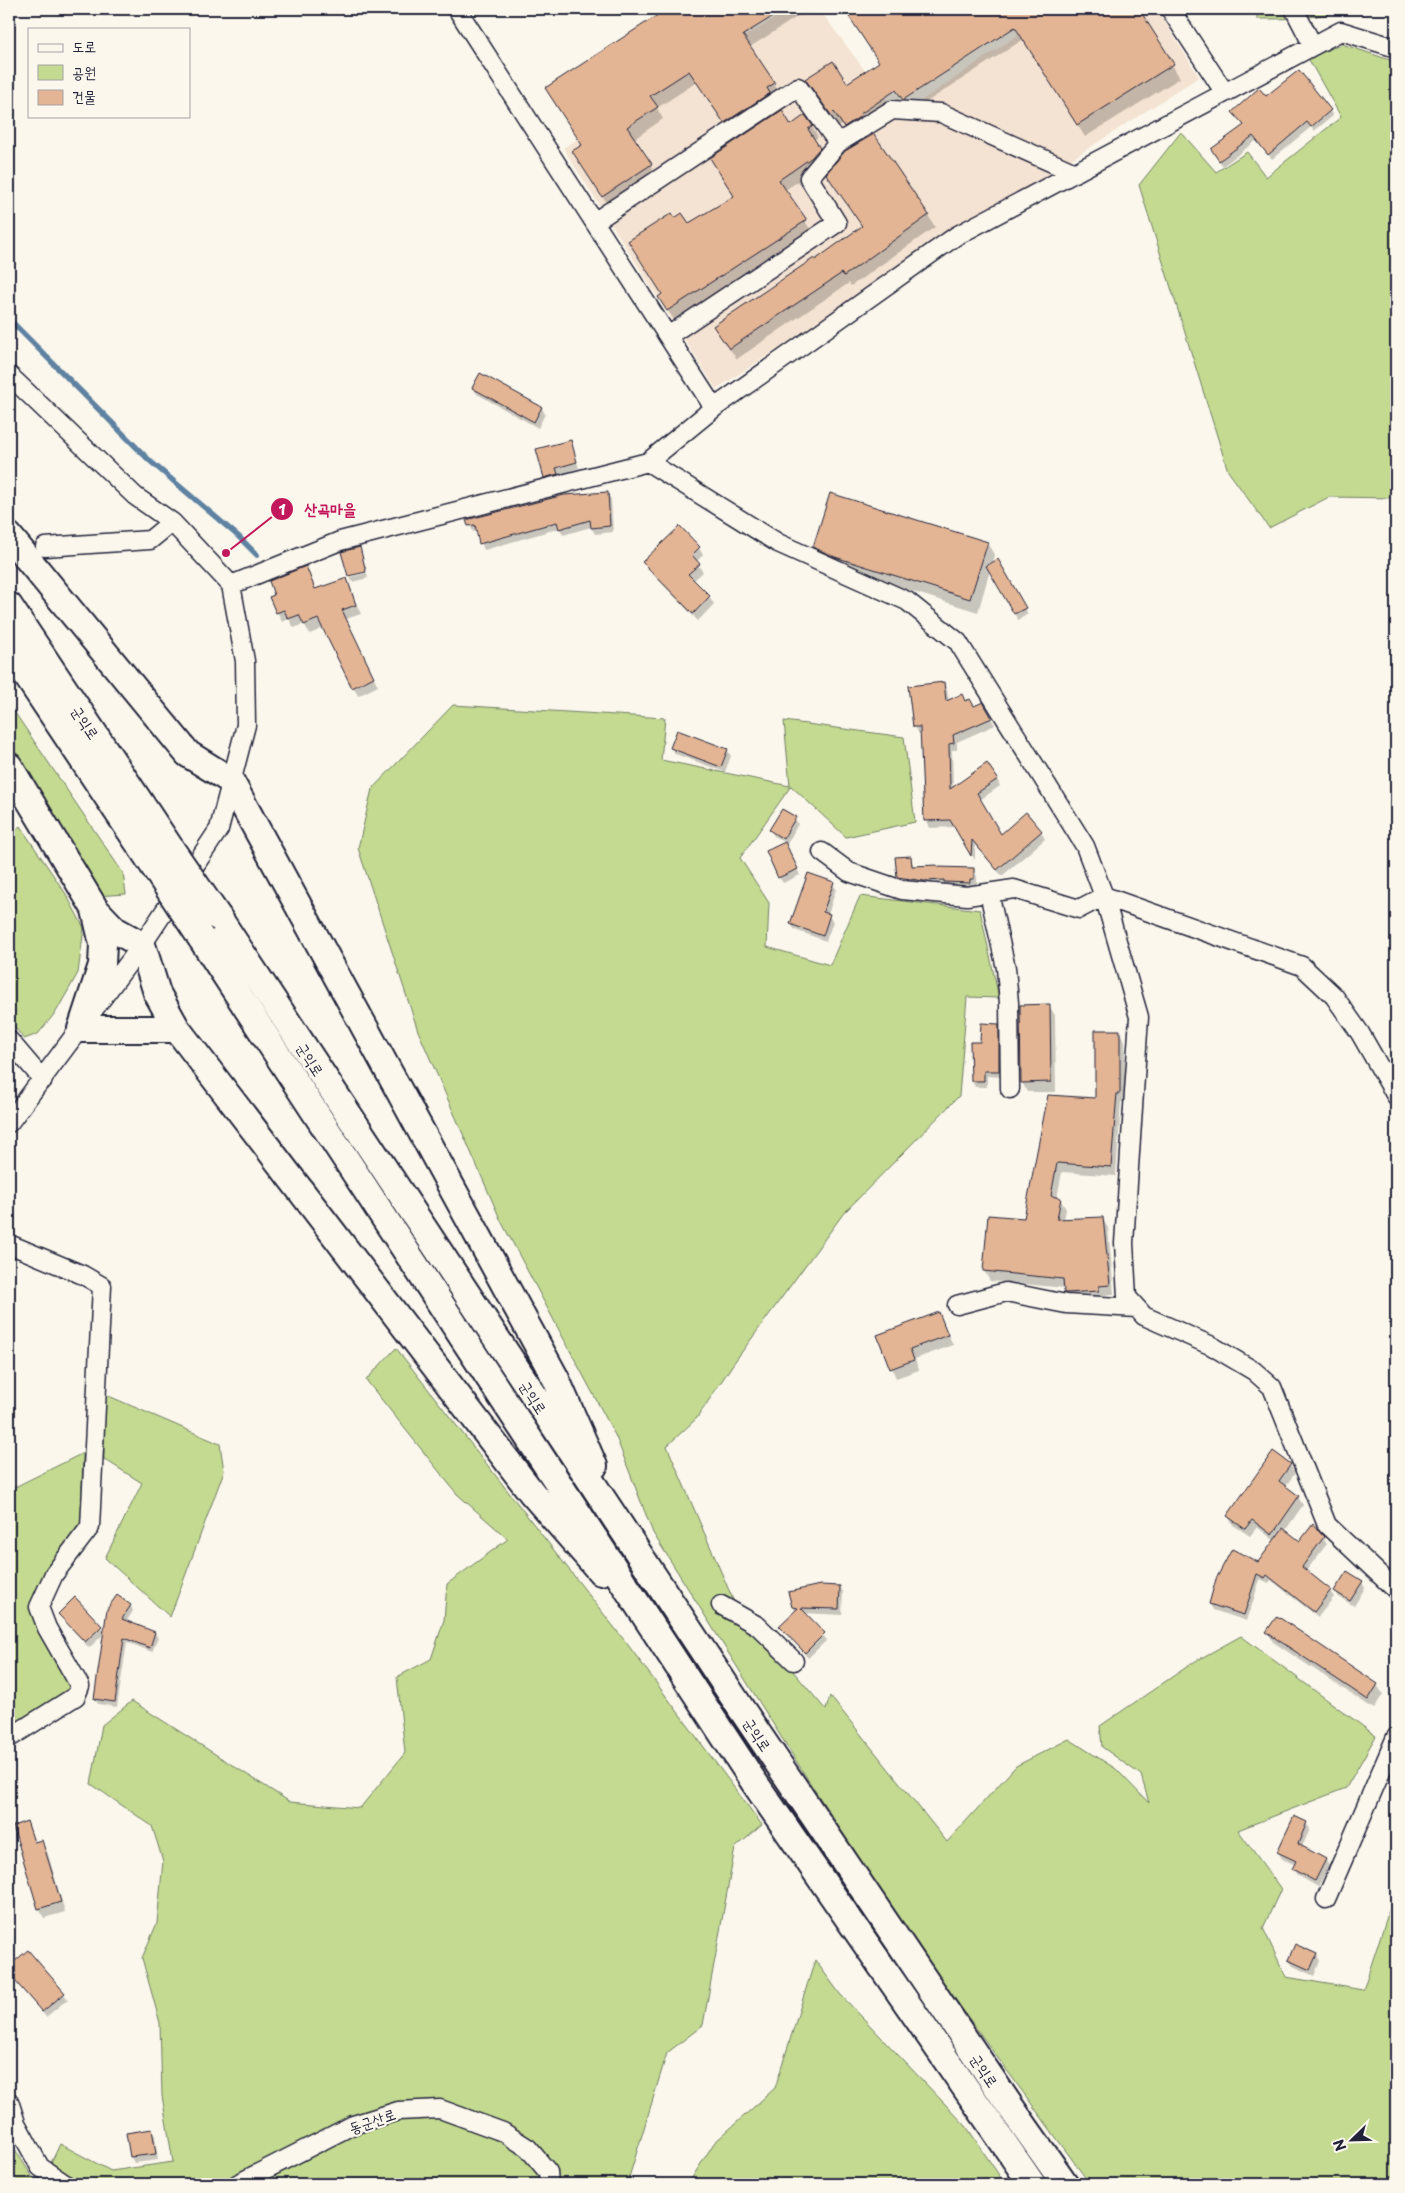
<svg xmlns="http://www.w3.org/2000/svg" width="1405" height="2193" viewBox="0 0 1405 2193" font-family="'Playpen Sans','Poor Story',sans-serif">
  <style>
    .built { fill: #f4e3d2 }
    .green { fill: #c3da90; stroke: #727e66 }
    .shadow { fill: #0003 }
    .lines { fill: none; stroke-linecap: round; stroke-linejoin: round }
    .stream { stroke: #5e82a2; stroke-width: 5.5 }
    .building { fill: #e3b594; stroke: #22223b }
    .minor-casing { stroke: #22223b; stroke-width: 21 }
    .highway-casing { stroke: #22223b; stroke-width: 30 }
    .minor { stroke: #fbf7ec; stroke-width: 18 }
    .highway { stroke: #fbf7ec; stroke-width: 26 }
    .highway-bridge-casing { stroke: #22223b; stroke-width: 30; stroke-linecap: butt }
    .highway-bridge { stroke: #fbf7ec; stroke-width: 26 }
    .labels { text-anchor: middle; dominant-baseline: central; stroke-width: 4.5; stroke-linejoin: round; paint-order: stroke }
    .street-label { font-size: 15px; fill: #22223b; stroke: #fbf7ec }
    .leader { fill: none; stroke: #c2185b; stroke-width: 2 }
    .callout-dot { fill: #c2185b; stroke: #fbf7ec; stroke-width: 2 }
    .mark-label { font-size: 15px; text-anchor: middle; font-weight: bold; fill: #fff }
    .callout-label { font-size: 16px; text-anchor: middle; font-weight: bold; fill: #c2185b; stroke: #fbf7ec; stroke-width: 4.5; stroke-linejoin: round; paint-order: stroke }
  </style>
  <rect width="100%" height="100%" fill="#fbf7ec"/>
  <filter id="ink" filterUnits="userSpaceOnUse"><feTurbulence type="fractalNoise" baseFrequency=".02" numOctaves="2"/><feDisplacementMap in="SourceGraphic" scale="10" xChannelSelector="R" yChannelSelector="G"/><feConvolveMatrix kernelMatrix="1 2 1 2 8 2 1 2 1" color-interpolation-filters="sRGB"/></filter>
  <g filter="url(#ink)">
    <!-- built -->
    <path class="built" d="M790,9h29l80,107 157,-107h101l42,68 -483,312 -153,-241z"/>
    <!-- green -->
    <path class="green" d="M1257,9h89c-29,10 -59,10 -89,10z
      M1342,44l54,18v436l-67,-1 -60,31 -41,-57 -89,-286 42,-53 35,40 31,-20 19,25 75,-60 -33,-59z
      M9,704l114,169 3,21 -30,2 -87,-133z
      M453,705l212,13 -4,42 129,26 -6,-65 120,16 11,85 -69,15 -55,-51 -51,72 29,45 -2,44 63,18 30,-69 120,14 19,88 -32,-1 -8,99 -116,118 -110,150 -36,54 -30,28 67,156 92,108 4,-14 117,146 69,-76 53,-27 47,30 33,34 -8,-28 -39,-28 -2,-21 94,-64 47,-26 135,100 -30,52 -108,42 43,59 -18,39 23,49 77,13 33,-101v295h-306l-171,-234 -107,-164 -159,-253 -37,-96 -115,-216 -83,-190 -60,-183 14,-59z
      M20,826l46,68 18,34 -6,45 -22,39 -18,22 -14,5 -15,-19v-184z
      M396,1348l232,297 134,180 -27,23 -32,177 -36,28 -40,131h-586l19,-40 51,27 62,-9 -11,-66 -2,-73 -18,-65 15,-35 6,-62 -11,-35 -61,-42 11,-59 30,-24 158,101 70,6 45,-55 -8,-76 34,-18 13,-39 3,-36 61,-45 -51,-45 -91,-114z
      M104,1394l116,50 4,27 -54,146 -65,-59 37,-75 -38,-24z
      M83,1453l-2,69 -33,45 -16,42 40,81 -63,39v-239z
      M815,1960l25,34 126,132 39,58h-317l26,-41 61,-55z
      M9,2140l28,44h-28z"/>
    <!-- shadow -->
    <path class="shadow" d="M669,9h136l1,2 -56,36 31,48 -49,39 -35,-52 -40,26 6,11 -29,20 23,37 -47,32 -37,-56 10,-6 -37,-58z
      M844,9h294l42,69 -95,59 -61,-98 -113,73 -6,-10 -39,25 -14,12 -9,-15 -4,3 -32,-47 40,5 33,-22z
      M1265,98l65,13 3,5 -19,15 -3,-4 -39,32 -15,-19 -34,26 -8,-11 29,-29 -10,-14z
      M791,126h21l6,11 -4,3 12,19 -9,10 -32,21 27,42 -137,89 -9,-13 -3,-13 12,-76 13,6 47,-29z
      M928,215l7,12 -84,59 -2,-3 -112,76 -16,-22 94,-76z
      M480,374l62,34 3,6 -7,14 -61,-34 -4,-6z
      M570,441l9,27 -20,6 1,6 -11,3 -4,-6z
      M607,493l4,6 2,33 -18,2 -4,-7 -28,8 -3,-7 -76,22 -7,-19 -4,1 -5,-12z
      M987,543l8,13 -3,8 6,-3 30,53 -10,6 -28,-50 -12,42 -135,-42 -21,-10 -7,-13z
      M359,548l8,22 -18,5z
      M699,548l4,7 -7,7 7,10 -10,9 16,16 5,7 -16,17 -50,-52 -5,-7z
      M305,568l11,22 30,-10 15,34 -15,5 32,67 -20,10 -34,-68 -14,6 -6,-10 -10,4 -5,-9 -7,3 -11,-24z
      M367,573l1,5 -16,4 -2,-5z
      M944,683l3,7 2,11 16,1 9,5 8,-3 13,21 -38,17v8h-5l1,38 44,-9 3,7 -20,14 21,36 40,-4 4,7 -43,37 -27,-31v15l-20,-33 -25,1 -4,-7 -5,-87h-2l-4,-7 -5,-40z
      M672,748l55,2 4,6 -6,16 -50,-18z
      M795,818l3,6 -12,22 14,29 -17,8 -4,-6 7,-34 -12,-7 -3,-6z
      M910,857l4,10 59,3 4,6v9h-4v4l-71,-6 -4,-6z
      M833,883l3,6 -8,26 5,7 -7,19 -31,-11 -4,-6z
      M1049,1006l6,9 1,77h-29l-5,-10z
      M998,1025l3,6 1,46 -15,-1v11h-12l-3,-6 -1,-37 10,-1z
      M1119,1031l6,10v61h-4l-5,74 -54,-4 -5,26 3,1 6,10 -2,11 38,-2 6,10 6,66 -11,1 1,6 -33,1 -6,-14 -75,-7 -6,-10 41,-52 24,-123 47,3z
      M939,1313l14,32 -38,14 4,11 -23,8 -18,-42z
      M1290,1465l5,8 -10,14 13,10 5,8 -18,26 15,12 23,-5 4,6 -21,27 24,20 4,6 -16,20 -47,-37 -2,3 -9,-4 -13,42 -34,-11 -3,-6 48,-40 17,-23 -18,-14 -7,9 -17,-11 -5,-9z
      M1362,1582l3,6 -11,18 -15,-9 -4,-6z
      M840,1587l3,5 -1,23 -38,-2 23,27 -19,18 -27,-32 15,-14 -3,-5z
      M118,1596l13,10 2,5 -7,11 29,11 3,5 -6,14 -25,-10 -10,65 -19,-3 -3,-5z
      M75,1599l30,34 -16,15 -30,-34z
      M1268,1632l109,53 6,9 -9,15 -101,-67z
      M27,1823l8,20 6,-1 6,9 18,61 -21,6 -5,-9 -25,-82z
      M1306,1823l4,6 -8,18 24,13 3,6 -11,21 -21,-12 -4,-6 3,-4 -14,-6 -4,-7z
      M1296,1946l21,9 3,6 -6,15 -21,-10 -4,-6z
      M28,1952l40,47 -22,18 -37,-44v-5z
      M151,2130l4,6 3,24 -24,3 -3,-6 -4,-23z"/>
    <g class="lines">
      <!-- stream -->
      <path class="stream" d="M9,319l141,142 88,75 19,19"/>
    </g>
    <!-- building -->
    <path class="building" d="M667,9h118l-42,26 32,48 -8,5 3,5 -46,30 -35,-52 -39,25 8,11 -31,20 25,37 -50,33 -30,-46 10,-6 -37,-57z
      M844,9h295l35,55 -97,61 -62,-98 -112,73 -7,-10 -36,24 1,2 -17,11 -10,-15 -3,3 -26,-36 28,-18 14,22 32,-21z
      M1299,70l32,40 -20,17 -4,-5 -39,33 -15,-19 -34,25 -8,-12 33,-24 -12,-13 27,-24 7,8z
      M782,110l9,15 14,-10 8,11 -5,3 12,19 -9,10 -32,22 28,40 -140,91 -9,-14 4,-3 -34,-53 44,-28 3,5 7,-5 7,10 45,-27 -24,-38z
      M874,134l55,81 -85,61 -2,-3 -113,76 -16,-23 101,-68 1,2 47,-34 -36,-52 19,-23z
      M480,373l62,34 -8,15 -62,-34z
      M571,440l6,22 -21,6 2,6 -14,4 -8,-29z
      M608,492l2,34 -19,2 -1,-8 -31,9 -2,-7 -78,22 -4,-19 -7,1 -2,-6 98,-25z
      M830,493l158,49 -18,57 -135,-42 -22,-10z
      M680,526l20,21 -8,8 8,9 -12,10 22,22 -17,18 -51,-52z
      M360,547l6,25 -18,4 -7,-24z
      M998,559l28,49 -12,6 -28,-48z
      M306,566l9,23 32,-11 9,27 -14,5 32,67 -22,11 -34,-69 -14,6 -5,-10 -11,4 -4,-9 -8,3 -7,-16 5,-2 -5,-14z
      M944,682l2,19 16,-7 3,7 5,-2 4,7 9,-4 9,16 -39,17 1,8 -5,1 1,45 37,-26 11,16 -21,14 24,41 25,-22 16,19 -45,39 -25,-30 -1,16 -21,-36 -26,1 -4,-94h-7l-5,-41z
      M677,730l51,19 -7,18 -51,-19z
      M782,809l14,8 -13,22 -14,-9z
      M785,842l13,27 -20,9 -12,-27z
      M911,856l1,10 25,-1v2l37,1v11h-4v4l-26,-1v-2l-20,1 -27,-4 -2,-20z
      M808,873l26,9 -11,30 7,2 -7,22 -33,-12z
      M1050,1004l1,78 -30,1 -1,-78z
      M981,1023l18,1v47h-15v10h-13l-1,-39h10z
      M1095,1030h25v63h-3l-6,74 -54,-4 -6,33 10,2 -4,21 46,-2 7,68 -11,1v5l-33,2h-2l-1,-14 -80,-8 5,-56 36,3 24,-123 47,3z
      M939,1312l9,23 -38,14 4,11 -24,9 -13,-34z
      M1273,1451l18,13 -12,17 20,15 -27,39 -20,-15 -7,9 -18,-13z
      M1313,1524l11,13 -22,30 29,23 -17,22 -47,-37 -2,3 -8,-4 -13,41 -35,-11 7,-25 16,-30 26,13 25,-34 17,13z
      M1347,1571l16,10 -13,20 -16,-10z
      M820,1585l20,1 -1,23 -38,-1 24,25 -20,20 -26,-27 19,-18 -6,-1 -4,-15z
      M117,1595l14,10 -9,14 33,13 -5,16 -26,-10 -9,64 -21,-3 13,-90z
      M75,1597l27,29 -17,16 -27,-28z
      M1277,1616l101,68 -10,16 -102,-68z
      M1294,1816l13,6 -9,22 28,15 -11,22 -23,-12 4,-8 -19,-9z
      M27,1821l7,21 8,-2 19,62 -23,7 -25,-83z
      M1295,1944l22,10 -7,16 -22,-10z
      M28,1950l37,43 -23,19 -33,-38v-8z
      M152,2129l4,25 -26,3 -4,-24z"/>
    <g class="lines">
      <!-- minor casing -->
      <g class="minor-casing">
        <path id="minor" d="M457,9l257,399
          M1170,9l55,84
          M1294,9l19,37
          M838,143l54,-33 49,3 134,60
          M594,222l204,-135 40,56 -29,35 28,45 -169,113
          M9,375l126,121 37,26 59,63 14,76 1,64 -27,104 -77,116 -133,178
          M648,462l66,-54 242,-172 385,-205 55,17
          M45,547l105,-7 22,-18
          M231,585l109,-44 308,-79 130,81 129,58 51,41 127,204 19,50 35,121 -15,226 3,54 17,19 68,30 42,25 18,16 55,138 69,65
          M822,852l27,20 53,18 65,6 47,-7 65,20 25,-13 198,70 32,30 26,37 36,63
          M989,893l17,75 3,35 1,86
          M9,1040l34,40
          M9,1244l74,31 19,11 -12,241 -36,47 -15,33 8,21 33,58 -4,10 -67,42
          M957,1305l49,-13 60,12 71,4
          M721,1605l37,21 36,35
          M1326,1899l70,-162
          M9,2101l7,22 24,44 25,17
          M237,2184l116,-59 45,-14 42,-2 63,23 25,16 20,24 1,12"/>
      </g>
      <!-- highway casing -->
      <g class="highway-casing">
        <path id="highway" d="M9,536l179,218 42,26 326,599 38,87
          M9,606l162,243
          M9,649l146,219
          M9,766l86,143 20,21 27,15 15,48 20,36 355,464 69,79
          M95,910l8,34 -1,21 -21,64h96
          M218,917l524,793 268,396 55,78
          M201,938l553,844 278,402"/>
      </g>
      <!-- minor -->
      <use href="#minor" class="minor"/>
      <!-- highway -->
      <use href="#highway" class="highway"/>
      <!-- highway-bridge casing -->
      <g class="highway-bridge-casing">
        <path id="highway-bridge" d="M171,849l47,68
          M155,868l46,70"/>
      </g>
      <!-- highway-bridge -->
      <use href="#highway-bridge" class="highway-bridge"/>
    </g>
  </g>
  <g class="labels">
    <!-- street labels -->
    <g class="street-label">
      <text transform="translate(86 722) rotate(56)">군익로</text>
      <text transform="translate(311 1059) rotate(57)">군익로</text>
      <text transform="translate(534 1397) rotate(57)">군익로</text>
      <text transform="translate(758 1734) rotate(56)">군익로</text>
      <text transform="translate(985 2070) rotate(56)">군익로</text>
      <text transform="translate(372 2120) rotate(-19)">동군산로</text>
    </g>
  </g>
  <!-- callouts -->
  <path class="leader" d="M226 553L282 509"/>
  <g class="callout-dot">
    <circle cx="226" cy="553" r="5"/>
    <circle cx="282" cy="509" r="12"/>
  </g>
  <g class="mark-label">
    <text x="282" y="515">1</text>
  </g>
  <g class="callout-label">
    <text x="330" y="515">산곡마을</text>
  </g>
  <!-- margin -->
  <rect width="1405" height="2193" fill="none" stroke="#fbf7ec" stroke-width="30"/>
  <rect x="15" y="15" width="1375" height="2163" fill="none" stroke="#22223b" stroke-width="2" filter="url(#ink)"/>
  <!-- legend -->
  <rect x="28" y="28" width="162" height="90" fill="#fbf7ec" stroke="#a4a2a5"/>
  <rect x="38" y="44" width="25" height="8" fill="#fbf7ec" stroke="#a4a2a5"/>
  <text x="72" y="52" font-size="15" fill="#22223b">도로</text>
  <rect x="38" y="65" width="25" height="15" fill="#c3da90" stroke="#a4a2a5"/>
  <text x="72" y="78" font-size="15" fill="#22223b">공원</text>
  <rect x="38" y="90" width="25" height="15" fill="#e3b594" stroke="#a4a2a5"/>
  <text x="72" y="102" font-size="15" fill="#22223b">건물</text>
  <!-- north arrow -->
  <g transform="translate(1352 2140) rotate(247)" stroke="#fbf7ec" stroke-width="4" paint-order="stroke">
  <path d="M0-4L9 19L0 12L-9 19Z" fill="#22223b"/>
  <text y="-8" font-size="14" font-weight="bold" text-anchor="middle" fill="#22223b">N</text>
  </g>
</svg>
